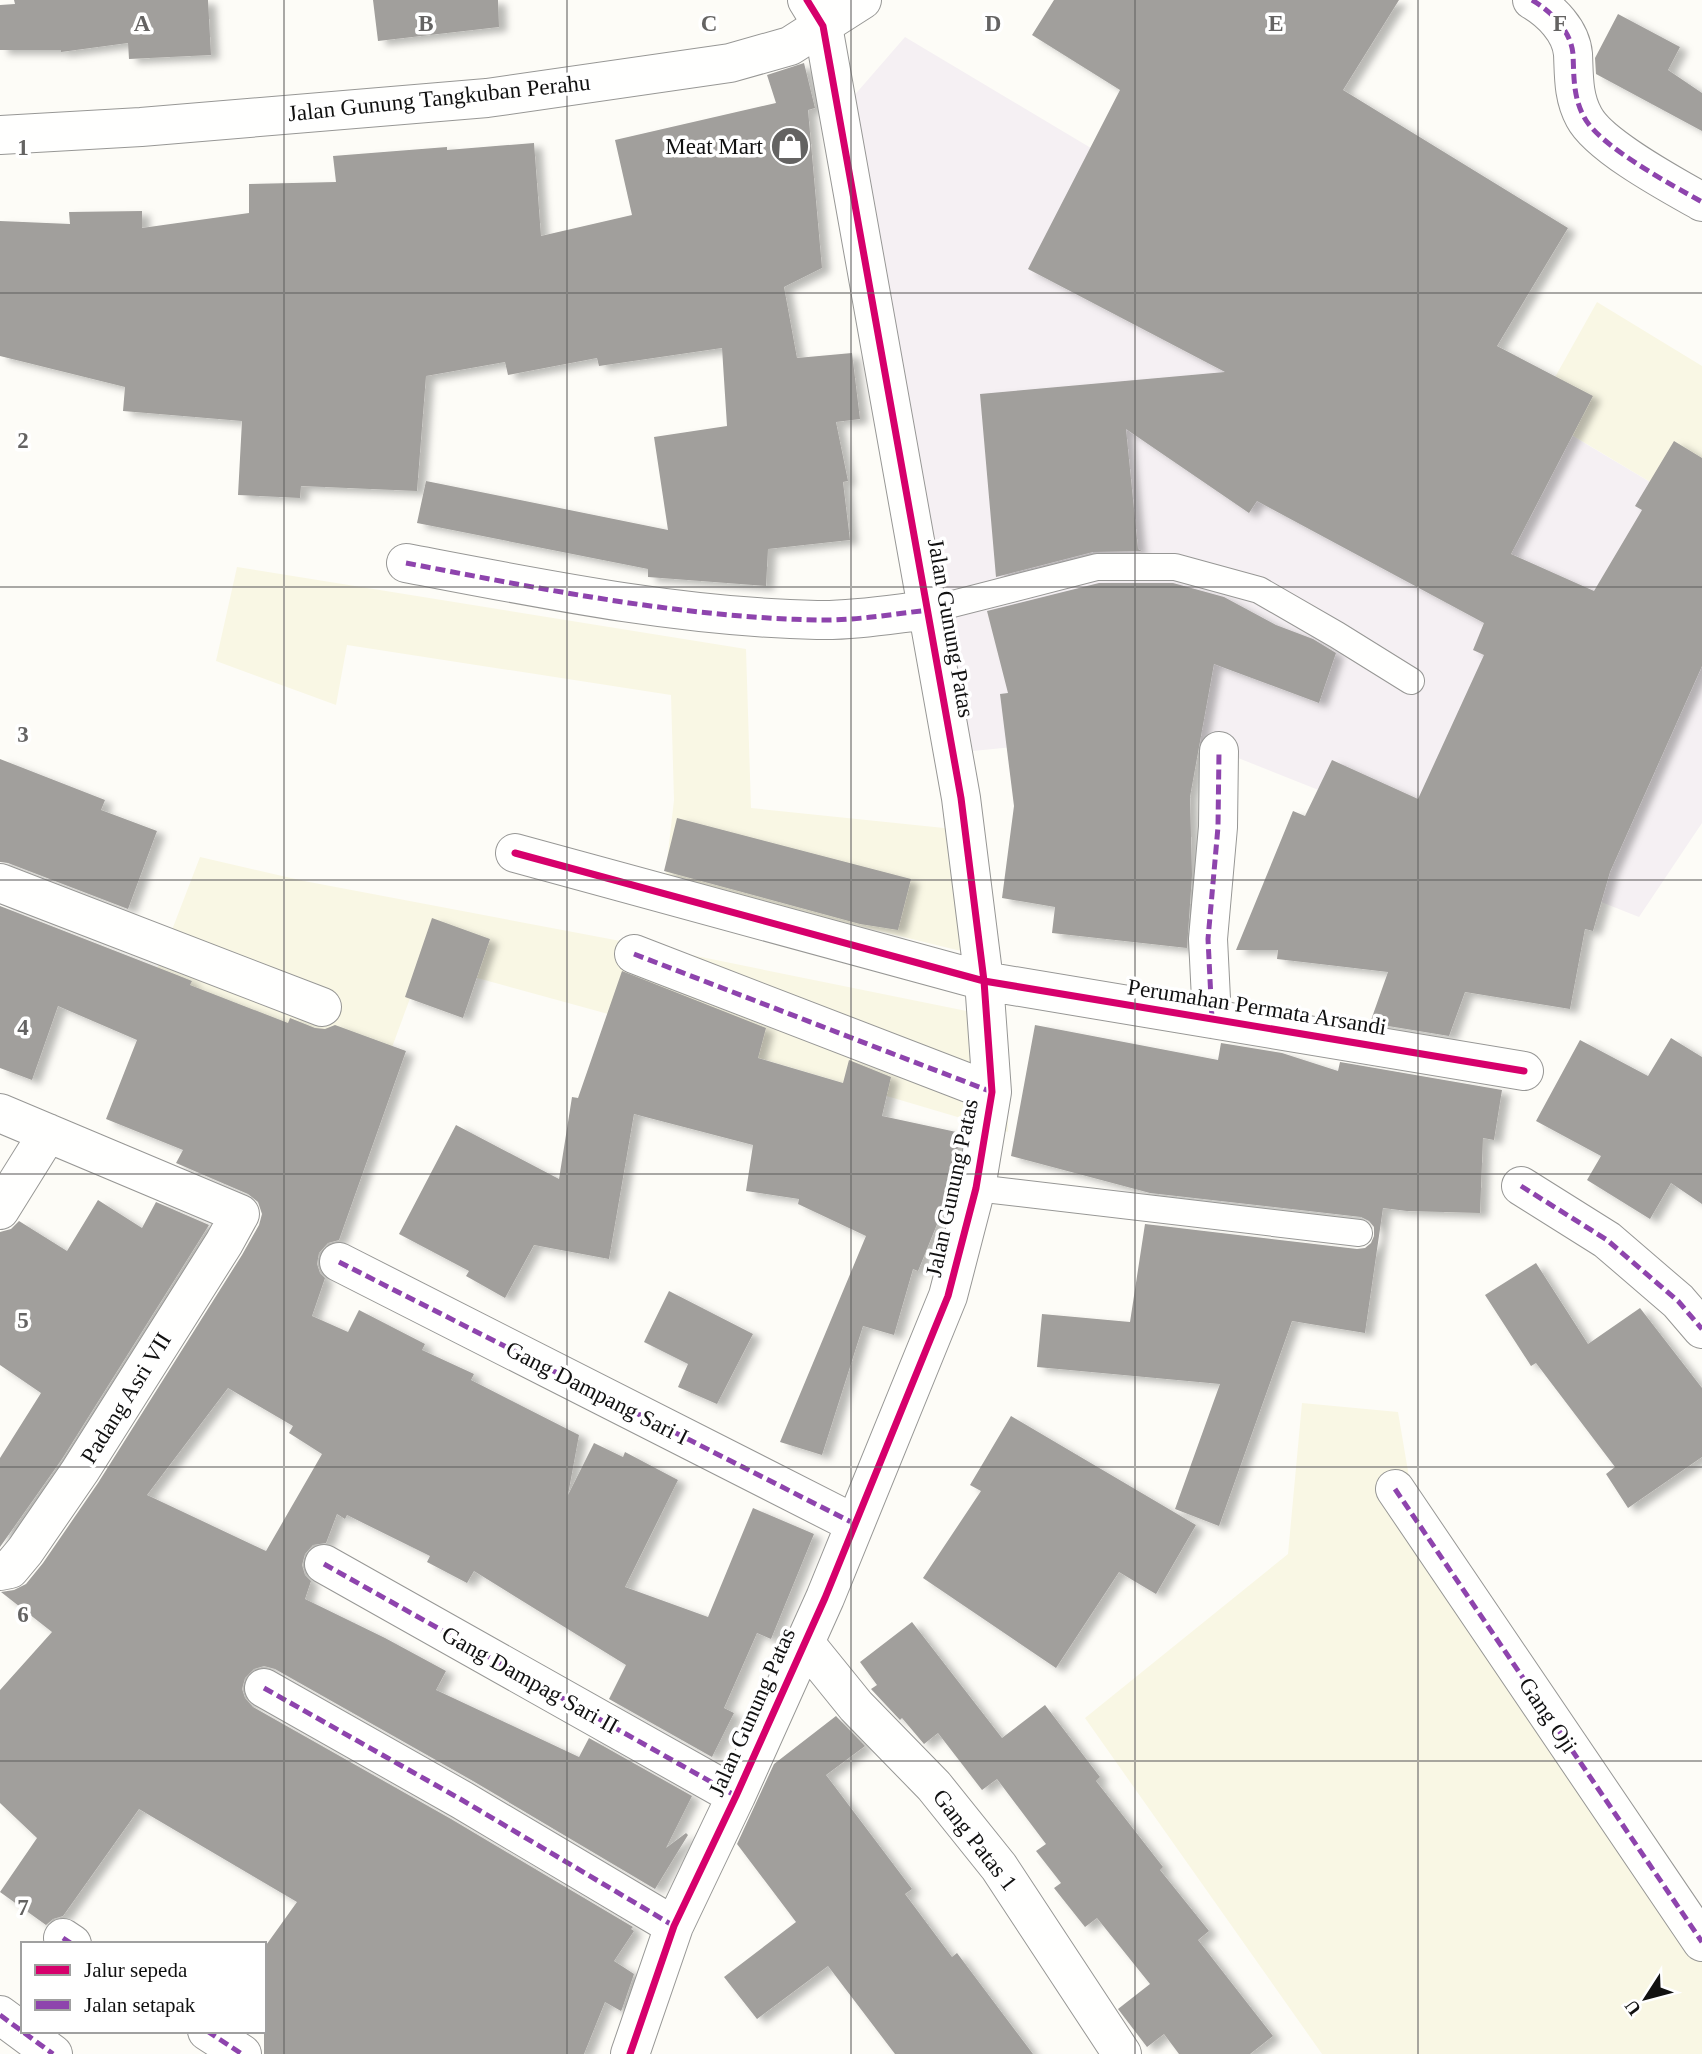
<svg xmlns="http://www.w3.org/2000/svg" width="1702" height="2054" viewBox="0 0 1702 2054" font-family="'Times New Roman',serif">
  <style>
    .industrial { fill: #f5f0f3 }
    .farmland { fill: #f9f7e4 }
    .building { fill: #a19f9c; fill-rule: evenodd; filter: url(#shadow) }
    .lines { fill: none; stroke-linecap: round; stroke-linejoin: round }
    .service-casing { stroke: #979795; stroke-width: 28 }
    .minor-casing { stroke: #979795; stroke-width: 40 }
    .tertiary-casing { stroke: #979795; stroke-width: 40 }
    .service { stroke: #fffffe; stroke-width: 26 }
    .minor { stroke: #fffffe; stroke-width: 38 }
    .tertiary { stroke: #fffffe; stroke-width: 38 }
    .quiet { stroke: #8e44ad; stroke-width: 5; stroke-dasharray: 10 5; stroke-linecap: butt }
    .cycleway-casing { stroke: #fff; stroke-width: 11 }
    .cycleway { stroke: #d6006c; stroke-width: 7 }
    .grid { fill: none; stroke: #646362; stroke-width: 2; stroke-opacity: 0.55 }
    .labels { text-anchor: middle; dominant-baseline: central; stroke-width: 7; stroke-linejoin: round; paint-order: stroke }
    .street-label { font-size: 23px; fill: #111; stroke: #fff }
    .poi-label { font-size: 23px; fill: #111; stroke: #fff; text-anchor: end }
    .grid-label { font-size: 23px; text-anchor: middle; font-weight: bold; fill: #646362; stroke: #fff; stroke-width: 7; stroke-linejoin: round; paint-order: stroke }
  </style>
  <defs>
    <filter id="shadow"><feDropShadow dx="8" dy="4.5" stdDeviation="3.5" flood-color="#0004"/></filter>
  </defs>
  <rect width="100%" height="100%" fill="#fdfcf7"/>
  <!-- industrial -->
  <path class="industrial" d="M905,37l797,476v310l-63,94 -469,-186 -197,20 -134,-638z"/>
  <!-- farmland -->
  <path class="farmland" d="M1597,302l105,64v147l-167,-100z
    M237,567l509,82 5,159 232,24 15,128 -333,-81 9,-79 -3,-105 -324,-50 -11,60 -120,-44z
    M200,857l104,24 343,65 359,73 2,113 -378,-112 -207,-57 -39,106 -237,-74z
    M1302,1403l96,9 22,130 282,414v98h-380l-237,-336 203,-164z"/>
  <!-- building -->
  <path class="building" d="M14,0h194l3,55 -82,4 -1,-16 -67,9v-2h-61v-45l15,-1z
    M373,0h125l1,27 -121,14z
    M1054,0h345l-56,90 225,138 -71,118 96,50 -82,158 83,37 48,-81 -7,-4 39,-65 28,17v208l-92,206 -17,59 -8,-2 -15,80 -105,-17 -16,44 -79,-13 18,-51 -111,-13 1,-9h-42l57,-139 12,5 27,-56 86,39 66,-144 -11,-5 11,-27 -227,-122 -8,12 -123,-84 12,120 4,2 -49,1 -97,25 -16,-183 245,-22 -197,-103 92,-179 -88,-55z
    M1618,14l62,33 -12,23 34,23v38l-106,-57 -1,-16z
    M804,63l11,45 -7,2 14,158 -38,19 13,71 55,-5 8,66 -24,3 12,59 -5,1 7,58 -82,9 -2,37 -118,-9v-8l-231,-46 9,-42 242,49 -14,-93 73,-11 -5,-78 -123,18 -2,-8 -89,17 -3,-13 -79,14 -9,115 -116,-5 -1,12 -62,-3 4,-74 -119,-10 2,-24 -125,-31v-135l70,3 -1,-12 73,-1v17l107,-15v-29l87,-2 -3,-26 114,-9v3l87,-7 7,93 91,-21 -17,-75 161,-37 -9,-28z
    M1099,583h74l51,14 52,28 37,14 23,14 -17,50 -105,-39 -24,133 2,78 -5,73 -135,-15 3,-26 -53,-9 12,-92 -14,-112 8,-1 -21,-82z
    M0,759l105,41 -4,10 56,21 -29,78 -120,-46 -8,-1z
    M677,818l234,61 -13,51 -38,-6 -196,-53z
    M0,906l177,69 15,6 -2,4 98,38 2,-5 25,10 10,1 10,-4 71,26 -67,189 -11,3 -9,10 -2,11 3,9 5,5 -13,38 36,16 11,-22 66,34 -3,6 52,24 -3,6 108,55 -11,60 26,-52 29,14 2,-5 53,28 -53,107 83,30 45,-109 61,26 -43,105 -14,-6 -33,75 10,5 -22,44 -103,-58 17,-34 -152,-94 -7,12 -40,-21 3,-6 -83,-41 -2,4 -8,-5 -11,29 -13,2 -8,9 -3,11 3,10 6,6 -6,18 80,39 61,33 -10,19 143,67 10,-19 103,58 -26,52 20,-15 2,2 -33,54 -182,-108 -198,-112 -11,-3 -10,3 -9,9 -3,11 3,9 8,9 198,112 182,108 -2,2 3,2 -20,30 20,13 -12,35 -1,2 -16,-9 -21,52h-320v-106l33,-46 -158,-93 -76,107 -10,3 -7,6 -46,-33 37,-54 -37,-35v-113l52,-58 -51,-40 13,-2 12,-6 17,-21 55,-80 144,-228 17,-30 3,-11 -4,-12 -10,-8 -72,-31 7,-13 -77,-31 31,-79 -79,-34 -26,74 -32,-12zM228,1388l65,38 -4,7 33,21 -56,97 -119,-56z
    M432,918l58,21 -27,79 -58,-21z
    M622,971l144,57 -8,30 85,25 6,-23 42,17 -9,39 79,17 -15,69 -28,69 -5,-2 -19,66 -31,-9 -41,129 -42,-13 86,-206 -68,-32 1,-5 -53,-8 7,-46 -119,-31 -25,145 -75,-14 -29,53 -39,-22 3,-5 -70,-37 57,-109 103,54 13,-82 6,1z
    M1035,1025l183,35 3,-17 61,10 56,18 2,-9 162,28 -8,50 -11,-2 -3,75 -73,-2 -24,-3 -18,125 -73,-12 -73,205 -44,-17 45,-125 -183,-17 5,-53 88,8 15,-98 212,25 8,-1 6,-5 3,-7v-9l-5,-6 -8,-4 -211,-24 -139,-37z
    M1671,1038l31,19v147l-31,-21 -21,36 -63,-39 14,-24 -65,-35 44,-81 68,36z
    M98,1200l44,28 14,-26 53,23 -147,234 -62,88v-89l41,-65 -41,-28v-133l11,-3 8,-8 48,30z
    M1536,1263l52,81 52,-36 62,80v69l-74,51 -22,-34 9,-7 -79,-104 -5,3 -46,-71z
    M669,1291l84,43 -36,70 -39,-17 10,-23 -44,-22z
    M1011,1416l185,109 -40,69 -37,-22 -63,96 -133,-90 58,-87 -11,-6z
    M912,1622l90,116 43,-33 55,72 -4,4 67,86 -3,3 49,61 -11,9 75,96 -23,18h-71l-15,-20 -17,13 -29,-38 32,-25 -53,-66 -12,9 -31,-39 7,-5 -25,-32 10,-7 -49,-65 -15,11 -44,-57 -14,11 -22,-26 -2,2 -29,-31 6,-4 -17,-23z
    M836,1716l29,30 -39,29 86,114 -7,5 47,63 5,-4 76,101h-138l-67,-88 -71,53 -33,-42 72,-55 -59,-78 37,-80z"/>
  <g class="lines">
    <!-- service casing -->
    <g class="service-casing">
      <path id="service" d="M929,610l168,-43h78l84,23 78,45 74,46
        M976,1188l383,45"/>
    </g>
    <!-- minor casing -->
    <g class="minor-casing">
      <path id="minor" d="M1532,0c19,11 39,31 41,54 1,22 0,43 11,63 15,29 88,68 118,85
        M406,563c136,26 273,54 411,57 37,1 76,-6 112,-10
        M515,853l469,128 540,90
        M0,883l322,124
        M634,954l358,138
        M1212,1019l-4,-80 10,-112 1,-76
        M0,1113l240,101 -16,29 -144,228 -55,80 -15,18 -10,2
        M1521,1186l86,54 71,61 24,28
        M0,1210l48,-77
        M339,1262l516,262
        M1395,1489l307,453
        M324,1564l412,232
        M805,1643l51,63 78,80 65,81 123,187
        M264,1688l198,112 212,126
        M63,1938l9,6
        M0,2015l53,39
        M207,2031l35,23
        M630,2054l44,-128 62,-130 89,-198 123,-302 28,-108 16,-96 -8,-111 -23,-183 -138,-772 -16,-26"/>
    </g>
    <!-- tertiary casing -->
    <g class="tertiary-casing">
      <path id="tertiary" d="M0,135l141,-8 346,-29 243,-35 60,-17 72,-46"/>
    </g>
    <!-- service -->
    <use href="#service" class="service"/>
    <!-- minor -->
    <use href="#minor" class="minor"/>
    <!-- tertiary -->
    <use href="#tertiary" class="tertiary"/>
    <!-- quiet -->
    <path class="quiet" d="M1532,0c19,11 39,31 41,54 1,22 0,43 11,63 15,29 88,68 118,85
      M406,563c136,26 273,54 411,57 37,1 76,-6 112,-10
      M634,954l358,138
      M1212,1019l-4,-80 10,-112 1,-76
      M1521,1186l86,54 71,61 24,28
      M339,1262l516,262
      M1395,1489l307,453
      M324,1564l412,232
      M264,1688l198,112 212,126
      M63,1938l9,6
      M0,2015l53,39
      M207,2031l35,23"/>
    <!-- cycleway casing -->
    <g class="cycleway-casing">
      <path id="cycleway" d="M515,853l469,128 540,90
        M630,2054l44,-128 62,-130 89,-198 123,-302 28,-108 16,-96 -8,-111 -23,-183 -138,-772 -16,-26"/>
    </g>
    <!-- cycleway -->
    <use href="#cycleway" class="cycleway"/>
  </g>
  <!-- grid -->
  <path class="grid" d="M284,0v2054M567,0v2054M851,0v2054M1135,0v2054M1418,0v2054M0,293h1702M0,587h1702M0,880h1702M0,1174h1702M0,1467h1702M0,1761h1702"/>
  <!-- icons -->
  <defs>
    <g id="shop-disc" transform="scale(2.0125)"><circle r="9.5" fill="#646362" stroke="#fff"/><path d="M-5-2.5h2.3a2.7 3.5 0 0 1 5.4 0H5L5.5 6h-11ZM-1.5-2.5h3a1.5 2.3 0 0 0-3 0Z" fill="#fff"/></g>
  </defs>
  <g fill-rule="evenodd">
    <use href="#shop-disc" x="790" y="146"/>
  </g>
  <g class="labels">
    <!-- street labels -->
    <g class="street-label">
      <text transform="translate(439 98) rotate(-6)">Jalan Gunung Tangkuban Perahu</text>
      <text transform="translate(951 628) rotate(80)">Jalan Gunung Patas</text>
      <text transform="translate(1257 1007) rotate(9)">Perumahan Permata Arsandi</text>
      <text transform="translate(952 1188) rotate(-78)">Jalan Gunung Patas</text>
      <text transform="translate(597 1393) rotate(27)">Gang Dampang Sari I</text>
      <text transform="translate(126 1398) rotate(-58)">Padang Asri VII</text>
      <text transform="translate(530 1680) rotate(29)">Gang Dampag Sari II</text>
      <text transform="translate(752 1712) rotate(-66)">Jalan Gunung Patas</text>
      <text transform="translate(1548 1715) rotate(56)">Gang Oji</text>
      <text transform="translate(975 1840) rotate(52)">Gang Patas 1</text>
    </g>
    <!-- poi labels -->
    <g class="poi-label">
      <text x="763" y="146">Meat Mart</text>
    </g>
  </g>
  <g class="grid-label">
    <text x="142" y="31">A</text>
    <text x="426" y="31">B</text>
    <text x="709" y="31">C</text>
    <text x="993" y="31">D</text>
    <text x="1276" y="31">E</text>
    <text x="1560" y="31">F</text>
    <text x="23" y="155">1</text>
    <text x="23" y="448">2</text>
    <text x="23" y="742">3</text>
    <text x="23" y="1035">4</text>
    <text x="23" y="1328">5</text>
    <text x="23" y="1622">6</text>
    <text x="23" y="1915">7</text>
  </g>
  <!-- legend -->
  <rect x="21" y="1942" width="245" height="91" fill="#ffffff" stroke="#a0a0a0" stroke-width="2"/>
  <rect x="35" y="1965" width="35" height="10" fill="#d6006c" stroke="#a0a0a0" stroke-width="2"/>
  <text x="84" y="1977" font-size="21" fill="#111111">Jalur sepeda</text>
  <rect x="35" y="2000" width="35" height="10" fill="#8e44ad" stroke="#a0a0a0" stroke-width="2"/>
  <text x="84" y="2012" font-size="21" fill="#111111">Jalan setapak</text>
  <!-- north arrow -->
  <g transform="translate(1646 1998) rotate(234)" stroke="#ffffff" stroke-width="5" paint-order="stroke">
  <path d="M0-5L12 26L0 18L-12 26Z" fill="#111111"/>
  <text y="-10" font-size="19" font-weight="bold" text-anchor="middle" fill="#111111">U</text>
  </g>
</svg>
